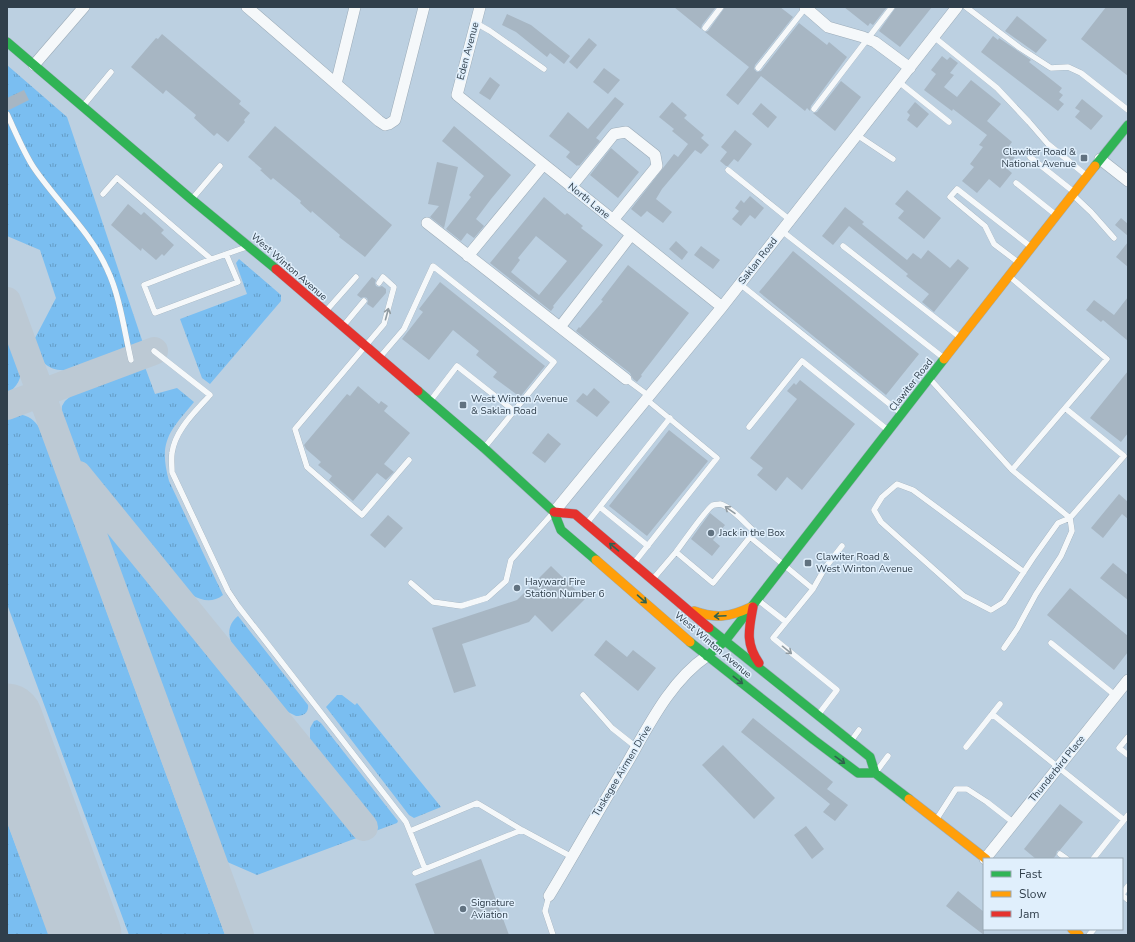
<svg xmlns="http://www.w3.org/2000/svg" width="1135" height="942" viewBox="0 0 1135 942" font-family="'Nunito Sans',sans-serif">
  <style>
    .grass { fill: url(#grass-tufts) }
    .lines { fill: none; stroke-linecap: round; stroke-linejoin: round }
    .taxiway { stroke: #bcc9d4; stroke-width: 28 }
    .runway { stroke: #bcc9d4; stroke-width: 71 }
    .building { fill: #a7b6c3; fill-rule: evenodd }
    .lane-casing { stroke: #9babb8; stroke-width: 6 }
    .street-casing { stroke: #9babb8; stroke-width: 12 }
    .fast-casing { stroke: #9babb8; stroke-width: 10 }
    .slow-casing { stroke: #9babb8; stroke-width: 10 }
    .jam-casing { stroke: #9babb8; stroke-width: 10 }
    .lane { stroke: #f5f8fa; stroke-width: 5.5 }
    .street { stroke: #f5f8fa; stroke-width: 11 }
    .fast { stroke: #30b455; stroke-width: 9 }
    .slow { stroke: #ff9f0a; stroke-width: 9 }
    .jam { stroke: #e5322d; stroke-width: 9 }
    .oneway { stroke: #929ca2 }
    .oneway2 { stroke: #30624e }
    .poi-dot { fill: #617280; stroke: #e0effc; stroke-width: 1.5 }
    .labels { text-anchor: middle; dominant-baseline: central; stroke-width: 3; stroke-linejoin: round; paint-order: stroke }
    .street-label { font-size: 10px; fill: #303f4b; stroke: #e0effc }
    .poi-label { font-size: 10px; fill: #303f4b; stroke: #e0effc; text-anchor: start }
  </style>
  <defs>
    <pattern id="grass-tufts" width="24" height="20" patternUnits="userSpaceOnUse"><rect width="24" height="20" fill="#7abef1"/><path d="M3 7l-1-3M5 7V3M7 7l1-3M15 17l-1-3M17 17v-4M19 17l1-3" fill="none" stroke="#649cc5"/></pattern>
  </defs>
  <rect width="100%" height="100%" fill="#bcd0e1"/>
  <!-- grass -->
  <path class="grass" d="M7,65l60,52 76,226 -75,27c-21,2 -29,-10 -35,-28l23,-44 -16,-48 -33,-14z
    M239,259l42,36v6l-71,83 -8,-6 -22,-59 67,-25 -11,-31z
    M7,325c9,23 27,51 0,69z
    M145,367l10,27 22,-6 17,14c-24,29 -36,39 -25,79l54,114c-10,8 -21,6 -31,0l-118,-140 -13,-38 1,-11 3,-5 7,-6 10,-5z
    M18,414c11,2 16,5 22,15l185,506h-96l-122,-331v-187z
    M103,526l7,6 243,302 24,-9 -67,-83v-14l4,-7 3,-1 4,3 77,98 -1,2 -140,52 -32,-14z
    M238,616l70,89c1,8 -5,11 -12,11l-12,-6 -51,-64c-6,-11 -5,-22 5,-30z
    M337,695h5l13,10 2,-2 84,104 -27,11 -5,-3 -83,-108z
    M7,822l42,113h-42z"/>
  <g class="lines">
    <!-- taxiway -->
    <path class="taxiway" d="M7,301l233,634
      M7,406l147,-55
      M78,475l286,352"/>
    <!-- runway -->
    <path class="runway" d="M7,719l79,216"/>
  </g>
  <!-- building -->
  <path class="building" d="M674,7h42l-14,18 -1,4z
    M725,7h55l13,10 -38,48 -1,4 3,3 4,-1 38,-48 28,22 2,-3 18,15 -36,49 -1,5 -3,-3 -2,3 -44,-35 -23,29 -12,-10 23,-28 -44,-35 3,-1z
    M844,7h43l-14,18 -3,-2 -2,3z
    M896,7h36l-32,40 -21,-16z
    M1106,7h22v69l-47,-37z
    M507,14l24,11 39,31 -6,8 -14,-11 -3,4 -31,-25 -14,-7z
    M1017,16l30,24 -11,13 -31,-22z
    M162,34l79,67 -2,3 11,9 -6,7 1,2 -17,20 -11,-9 -3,3 -20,-18 2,-3 -30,-25 -3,4 -32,-27 25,-29 2,1z
    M993,36l5,4 1,-2 32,22 -2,2 33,26 -3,4 4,3 -4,5 5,4 -6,7 -77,-59z
    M589,38l8,7 -20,24 -8,-7z
    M942,56l5,4 3,-3 8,6 -8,10 4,2 -10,12 13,10 14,-17 30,24 -14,17 25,21 -6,8 9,7 -9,11 6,5 -12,15 -11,-9 -12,14 -15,-12 12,-14 -4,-3 13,-17 -4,-2 8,-10 -34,-26 -1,2 -28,-21 12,-16 -5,-4z
    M604,68l16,12 -12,14 -15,-12z
    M490,77l10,8 -10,15 -11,-7z
    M841,81l20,16 -26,34 -22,-18 4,-1z
    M24,90l5,10 -20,10h-2v-12z
    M615,97l9,7 -28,34 4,3 -21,25 -1,-1 -1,1 -11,-9 4,-5 -21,-16 19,-24 20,17z
    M1082,99l21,17 -12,14 -16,-13 5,-6 -5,-3z
    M672,102l15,13 -3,3 20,17 -3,3 8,7 -8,9 -6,-4 -33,39 -6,10 16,13 -9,11 -16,-12 -6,6 -10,-8 43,-55 4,3 10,-13 -16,-13 2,-2 -15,-12z
    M915,102l14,12 -12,14 -10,-8 3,-5 -3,-3z
    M761,103l16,14 -9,11 -16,-14z
    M275,126l117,99 -27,32 -26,-20 1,-2 -28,-24 -1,2 -11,-10 1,-2 -28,-23 -2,2 -11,-10 2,-1 -14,-12z
    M454,126l57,49 -20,24 -15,20 8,7 -10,12 -7,-5 -6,8 -15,-12 25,-32 -2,-2 15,-19 -42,-35z
    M735,130l17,14 -14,18 -4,-3 -6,7h-2l-6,-5 7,-9 -6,-5z
    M611,148l28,24 -21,26 -28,-23z
    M437,162l21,5 -14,61 -14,-11 9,-11 -11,-2z
    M907,190l34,28 -17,21 -26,-21 6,-7 -9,-7z
    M750,196l14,12 -9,11 -5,-4 -9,11 -9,-7 7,-8 -4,-3 6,-8 3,3z
    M544,197l21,18 2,-2 16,13 -2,2 22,17 -50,61 1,1 -3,4 -61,-48zM536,236l31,25 -28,34 -28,-23 9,-12 -2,-2z
    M128,204l13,11 3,-3 20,18 -3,3 13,12 -10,11 -2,-2 -6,6 -14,-12 -1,3 -30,-26z
    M845,207l19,15 -2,2 45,36 6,-7 8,6 7,-9 22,18 8,-9 11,9 -35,44 -12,-10 7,-8 -23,-18 2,-2 -59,-48 -16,19 -11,-9z
    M1121,218l7,6v12l-13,-11z
    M676,241l12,11 -6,8 -13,-11z
    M1128,242v25l-12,-10z
    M701,246l19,14 -7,9 -19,-14z
    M793,251l126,103 -33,41 -127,-103z
    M628,265l61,48 -48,62 1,1 -5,6 -4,-3 -3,-6 -54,-42 3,-4 1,1 23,-27 -2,-1z
    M372,277l4,3 -1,3 1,3 3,1 3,-1 4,3v4l-13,15 -6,-4 1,-3 -1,-3 -3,-1 -3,1 -4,-3z
    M440,282l105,84 -25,31 -27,-20 4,-5 -21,-17 3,-4 -26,-21 -24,30 -27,-21 21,-27 -4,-3z
    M1128,297v44l-25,-21 -2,2 -15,-12 8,-10 20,15z
    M1128,371v62l-7,9 -31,-24z
    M800,380l55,44 -53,66 -15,-13 -11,14 -19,-16 6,-7 -13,-10 47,-59 -10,-8 7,-8 2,2z
    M358,386l21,18 2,-3 7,5 -4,5 26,22 -26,31 10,8 -8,8 -9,-7 -24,28 -24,-21 3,-4 -14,-11 3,-3 -15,-13 -2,-4 43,-51 3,2z
    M594,388l16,14 -13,15 -21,-16 7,-8 4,3z
    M669,430l39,31 -61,75 -38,-30z
    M548,433l13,11 -16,19 -13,-10z
    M1119,494l9,8v17l-6,-5 -19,24 -12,-10z
    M710,513l15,12 -12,15 7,6 -8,10 -21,-17z
    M388,515l15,13 -18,20 -15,-13z
    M1113,563l15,12v25l-28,-22z
    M551,566l34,33 -33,33 -17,-17 -6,7 -67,22 14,42 -22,7 -22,-65 85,-28z
    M1070,588l58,48v16l-14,18 -67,-55z
    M606,640l21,17 6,-7 23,18 -18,23 -44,-36z
    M753,718l80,64 -6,7 21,16 -13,16 -12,-9 7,-8 -89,-72z
    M723,745l52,53 -21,21 -52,-54z
    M1060,804l23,18 -23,28 -3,1 -1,4 -3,4h-17l-12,-10z
    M806,826l18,23 -12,10 -18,-24z
    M481,859l28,76h-74l-20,-51z
    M958,891l26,21v23l-38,-29z"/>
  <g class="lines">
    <!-- lane casing -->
    <g class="lane-casing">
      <path id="lane" d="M966,7l54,41 31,20 17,-1 13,6 47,37
        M476,23l14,8 54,38
        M705,28l16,-21
        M934,37l63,51 32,34 19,22 39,32
        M758,68l48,-61
        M899,82l50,40
        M83,106l28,-34
        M814,109l78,-102
        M7,114c8,17 17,39 27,54 23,34 56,63 73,101 13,27 17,61 24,91
        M857,135l36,24
        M1030,157l44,35
        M728,170l62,50
        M1016,183l40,32
        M103,194l14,-16 94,81
        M1073,195l18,17 23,26
        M192,199l28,-33
        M782,231l163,128
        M843,246l118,92
        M226,254l12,28 -83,31 -11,-28c34,-13 68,-27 103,-38
        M1019,263l-25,-19 -9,-18 -35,-29 7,-8 74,58
        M379,283l4,-6 11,10 -10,37 -89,105 12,38 55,48 47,-55
        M740,284l162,130
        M326,311l30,-34
        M344,325l20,-24
        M154,351l56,44c-15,17 -35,35 -38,58 -1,6 0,13 0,19l56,119 10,15 168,216 19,47
        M380,357l24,-28 29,-63 121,96 -70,86
        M626,379l23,17
        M930,379l82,91 95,-111 -98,-83
        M431,400l26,-34 57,45
        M749,427l53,-66 87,70
        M1012,470l58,48 54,-62 -59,-48
        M600,507l48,39
        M587,523l83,-105
        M676,552c7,-9 30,-43 37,-47 1,0 6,-1 7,-1 10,2 26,20 34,27l-4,6
        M634,563l83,-105 -71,-59
        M653,579l23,-27 37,31 37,-46 63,52 -40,49 64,52 -19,25
        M411,583l22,19 28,4 26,-8 19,-17 5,-21 42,-47
        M813,589l12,-21 17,-22
        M758,600l28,22
        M1051,643l65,53
        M1004,648l13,-19 19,-35 25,-38 11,-25 -2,-13 -12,5 -25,35 -29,44 -13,8 -27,-14 -83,-74 -7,-12 8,-13 15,-13 16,6 111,82
        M583,695l29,33 24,19
        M992,714l132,106
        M1128,737l-9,11 9,7
        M851,741l8,-11
        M966,747l34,-43
        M876,772l12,-16
        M936,820l20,-31h11l20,13 27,21
        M410,831l67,-28 45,27
        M1060,854l7,5
        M1093,859l35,-44
        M415,873l107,-43 50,27
        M1122,894l6,-8
        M1122,895l6,5
        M549,896l-4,15 8,24
        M1089,935l5,-6"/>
    </g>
    <!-- street casing -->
    <g class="street-casing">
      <path id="street" d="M247,7l132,114 6,4 4,-1 6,-4 29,-113
        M480,7l-23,88 265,212
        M805,7l23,20 35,10 12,5 35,26
        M34,65l50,-58
        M336,84l19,-77
        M1100,159l28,22
        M571,187l43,-53 12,-2 29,23 2,11 -44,54
        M427,223l199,156
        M468,256l75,-91
        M560,327l71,-92
        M554,512l168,-205 235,-300
        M985,859l143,-179
        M549,896c26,-43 51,-88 77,-131 22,-38 44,-84 81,-109"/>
    </g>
    <!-- fast casing -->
    <g class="fast-casing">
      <path id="fast" d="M7,42l184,157 85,70
        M1095,166l33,-41
        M418,391l66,57 70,64 7,18 35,30
        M709,628l161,129 5,16 34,26
        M690,642l124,98 44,33h17
        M707,656l18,-15 219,-282"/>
    </g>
    <!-- slow casing -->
    <g class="slow-casing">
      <path id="slow" d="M944,359l151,-193
        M596,560l94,82
        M694,611c22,8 36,6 57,-4
        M909,799l77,60
        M1072,929l7,6"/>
    </g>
    <!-- jam casing -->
    <g class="jam-casing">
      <path id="jam" d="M276,269l142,122
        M554,512l21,2 134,114
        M753,607c-4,22 -8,36 6,56"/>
    </g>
    <!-- lane -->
    <use href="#lane" class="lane"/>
    <!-- street -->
    <use href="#street" class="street"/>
    <!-- fast -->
    <use href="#fast" class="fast"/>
    <!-- slow -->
    <use href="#slow" class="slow"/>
    <!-- jam -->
    <use href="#jam" class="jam"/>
  </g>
  <!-- one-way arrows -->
  <defs><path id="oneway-shaft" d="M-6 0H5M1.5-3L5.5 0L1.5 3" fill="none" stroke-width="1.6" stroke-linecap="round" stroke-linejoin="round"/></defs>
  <g class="oneway">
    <use href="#oneway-shaft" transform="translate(387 314) rotate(-75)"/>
    <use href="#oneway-shaft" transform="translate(730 510) rotate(-145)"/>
    <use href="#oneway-shaft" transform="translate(787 650) rotate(39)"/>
  </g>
  <g class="oneway2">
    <use href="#oneway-shaft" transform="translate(614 547) rotate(-140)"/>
    <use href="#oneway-shaft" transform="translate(642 599) rotate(41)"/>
    <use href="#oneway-shaft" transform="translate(720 616) rotate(177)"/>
    <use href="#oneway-shaft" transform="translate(738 680) rotate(38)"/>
    <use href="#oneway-shaft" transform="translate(840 760) rotate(36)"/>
  </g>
  <!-- markers -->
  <g class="poi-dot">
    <rect x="1080" y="154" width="8" height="8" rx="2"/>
    <rect x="459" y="401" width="8" height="8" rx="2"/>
    <circle cx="711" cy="533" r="4"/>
    <rect x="804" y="559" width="8" height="8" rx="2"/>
    <circle cx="517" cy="588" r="4"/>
    <circle cx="463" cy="909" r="4"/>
  </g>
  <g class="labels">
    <!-- street labels -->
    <g class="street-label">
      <text transform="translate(468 51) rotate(-75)">Eden Avenue</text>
      <text transform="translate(589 201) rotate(39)">North Lane</text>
      <text transform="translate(758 261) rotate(-52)">Saklan Road</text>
      <text transform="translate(289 267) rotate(41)">West Winton Avenue</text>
      <text transform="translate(911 385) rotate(-52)">Clawiter Road</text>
      <text transform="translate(713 645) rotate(40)">West Winton Avenue</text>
      <text transform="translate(1057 769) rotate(-51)">Thunderbird Place</text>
      <text transform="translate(622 771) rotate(-59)">Tuskegee Airmen Drive</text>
    </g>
    <!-- poi labels -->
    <g class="poi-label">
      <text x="1076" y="152" text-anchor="end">Clawiter Road &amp;<tspan x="1076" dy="12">National Avenue</tspan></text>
      <text x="471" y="399">West Winton Avenue<tspan x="471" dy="12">&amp; Saklan Road</tspan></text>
      <text x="719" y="533">Jack in the Box</text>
      <text x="816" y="557">Clawiter Road &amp;<tspan x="816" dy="12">West Winton Avenue</tspan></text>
      <text x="525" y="582">Hayward Fire<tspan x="525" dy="12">Station Number 6</tspan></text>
      <text x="471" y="903">Signature<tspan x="471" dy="12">Aviation</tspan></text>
    </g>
  </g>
  <!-- border -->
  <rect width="1135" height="942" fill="none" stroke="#303f4b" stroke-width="16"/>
  <!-- legend -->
  <rect x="983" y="858" width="140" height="72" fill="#e0effc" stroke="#9aa9b5"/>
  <rect x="991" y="871" width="20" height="6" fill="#30b455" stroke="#9aa9b5"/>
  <text x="1019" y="878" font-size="12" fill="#303f4b">Fast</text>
  <rect x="991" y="891" width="20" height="6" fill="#ff9f0a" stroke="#9aa9b5"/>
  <text x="1019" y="898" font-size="12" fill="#303f4b">Slow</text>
  <rect x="991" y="911" width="20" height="6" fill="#e5322d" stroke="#9aa9b5"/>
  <text x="1019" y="918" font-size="12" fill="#303f4b">Jam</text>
</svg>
